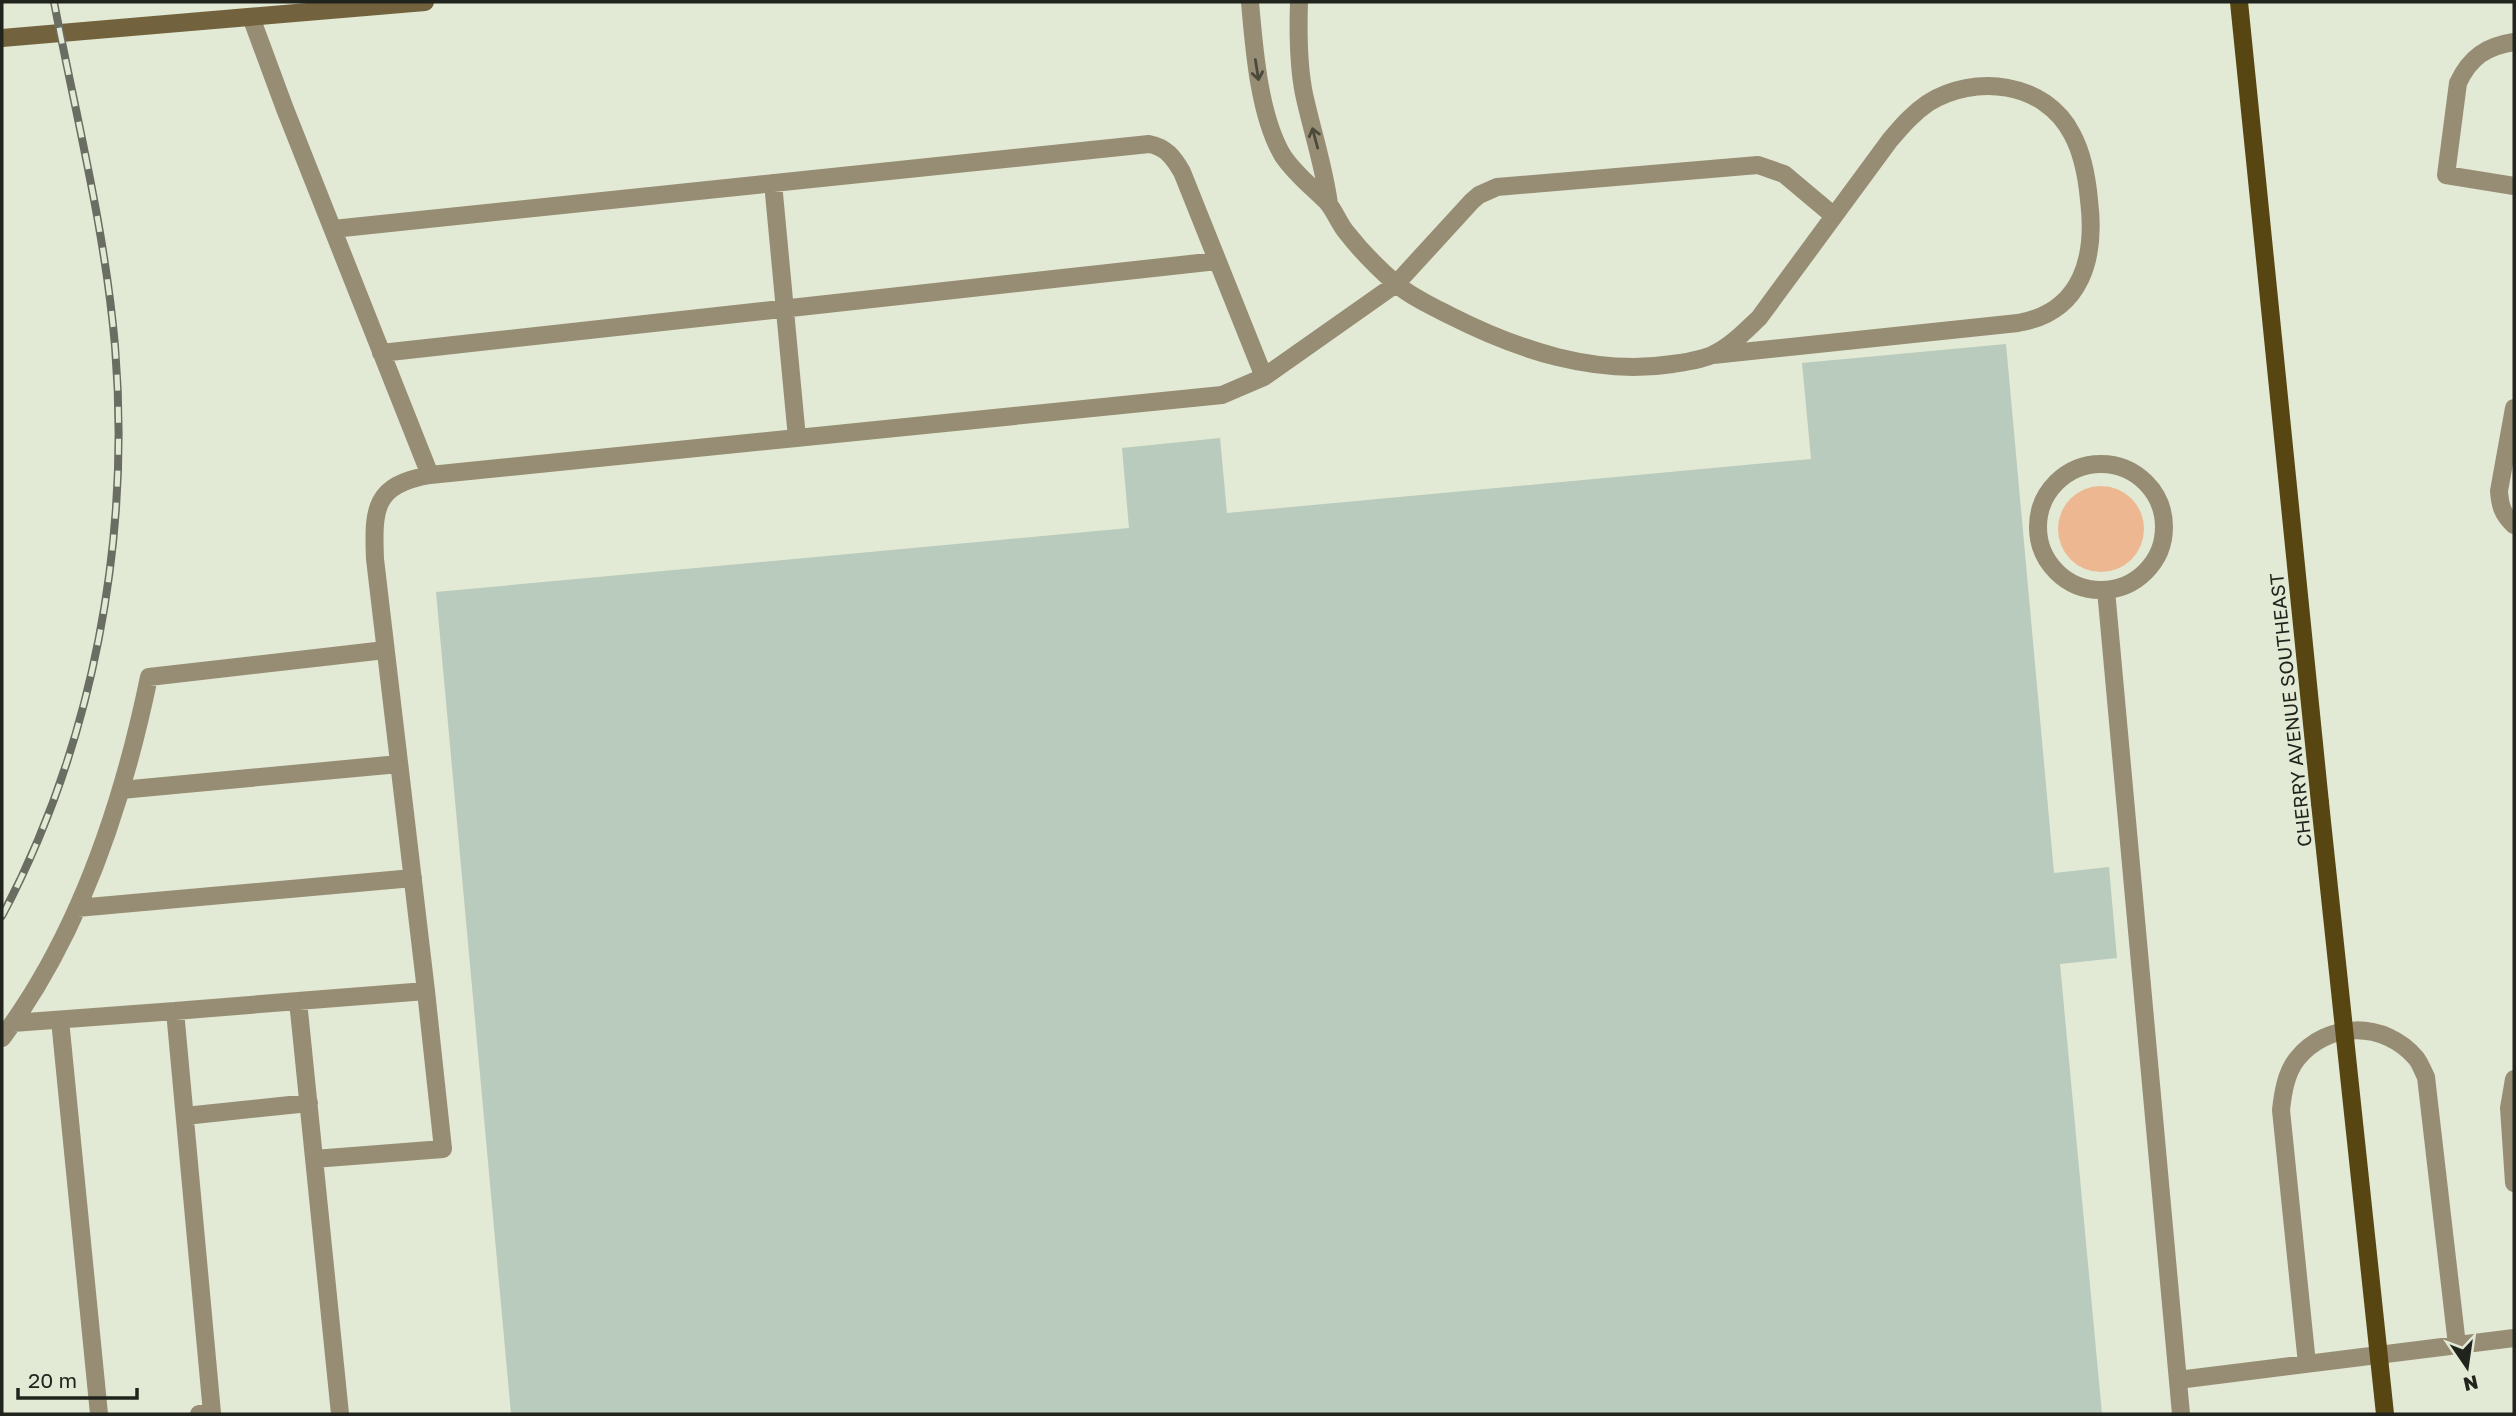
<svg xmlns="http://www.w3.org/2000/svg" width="2516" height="1416" viewBox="0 0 2516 1416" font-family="'Golos Text',sans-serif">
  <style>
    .green { fill: #edb891 }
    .building { fill: #b8cbbd }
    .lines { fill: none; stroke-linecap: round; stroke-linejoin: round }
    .lane { stroke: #978d74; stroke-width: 18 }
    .secondary { stroke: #72633e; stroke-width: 18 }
    .primary { stroke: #574612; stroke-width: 18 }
    .rail-casing { stroke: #6a6e62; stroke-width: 8 }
    .rail { stroke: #e2e9d4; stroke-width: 5; stroke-dasharray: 16; stroke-linecap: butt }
    .primary-bridge { stroke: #574612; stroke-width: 18 }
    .oneway { stroke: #4a493b }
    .labels { text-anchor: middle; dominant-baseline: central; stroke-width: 5; stroke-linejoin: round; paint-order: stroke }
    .street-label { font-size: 19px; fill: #21241c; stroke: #e2e9d4 }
  </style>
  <rect width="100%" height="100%" fill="#e2e9d4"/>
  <!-- green -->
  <path class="green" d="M2058 529a43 43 0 1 1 86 0a43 43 0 1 1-86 0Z"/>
  <!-- building -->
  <path class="building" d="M2006,344l48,529 55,-6 8,91 -57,6 42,450h-1591l-75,-822 693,-64 -7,-80 98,-10 7,75 584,-54 -9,-96z"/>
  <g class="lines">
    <!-- lane -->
    <path class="lane" d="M1250,2c4,46 9,114 33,154 12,18 29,31 44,46 8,9 12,22 20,31 14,18 31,35 48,50 15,13 36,23 54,32 69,35 146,61 224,49 13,-2 29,-4 41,-10 17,-8 31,-23 45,-36l131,-178c12,-14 23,-27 38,-37 46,-29 117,-22 144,31 11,20 15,44 17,66 7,56 -6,112 -71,123l-305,32
      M1299,2c-1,30 -1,62 5,92 8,37 20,72 25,110
      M251,17l34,92 145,366
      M2514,42c-27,4 -44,15 -56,41l-12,92 68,11
      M773,183l24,255
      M333,229l816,-85c17,3 25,14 33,28l82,205
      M381,353l836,-92
      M2514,408l-15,83c1,15 4,24 15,34
      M2038 527a63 63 0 1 1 126 0a63 63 0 1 1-126 0Z
      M2106,590l75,824
      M121,790l278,-26
      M77,908l336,-30
      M60,1020l39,394
      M13,1023l162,-12
      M2,1038c78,-104 121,-235 147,-361l236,-27
      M2514,1079l-5,29 5,75
      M185,1116l124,-13
      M314,1159l129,-10 -17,-158
      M2307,1364l-26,-254c2,-18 5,-37 16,-51 30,-38 88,-38 119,-1 4,5 7,13 10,19l31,268
      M2178,1380l336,-42
      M199,1414l13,-1 -37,-402 123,-10
      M340,1414l-42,-413 128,-10 -51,-432c-2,-51 -1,-74 55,-84l792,-80 42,-18 132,-93 76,-83 7,-6 18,-8 261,-22 26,9 50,42"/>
    <!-- secondary -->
    <path class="secondary" d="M2,38l423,-36"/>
    <!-- primary -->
    <path class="primary" d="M2239,2l81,801"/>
    <!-- rail casing -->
    <g class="rail-casing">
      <path id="rail" d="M2,916c91,-172 129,-376 113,-570 -10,-116 -39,-230 -61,-344"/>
    </g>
    <!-- rail -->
    <use href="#rail" class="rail"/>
    <!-- primary-bridge -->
    <path class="primary-bridge" d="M2320,803l65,611"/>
  </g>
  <!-- one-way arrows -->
  <defs><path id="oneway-shaft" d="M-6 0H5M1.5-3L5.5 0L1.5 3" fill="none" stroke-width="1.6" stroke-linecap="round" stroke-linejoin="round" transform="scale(1.75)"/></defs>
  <g class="oneway">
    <use href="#oneway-shaft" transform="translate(1257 70) rotate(81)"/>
    <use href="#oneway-shaft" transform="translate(1315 138) rotate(-105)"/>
  </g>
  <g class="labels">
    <!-- street labels -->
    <g class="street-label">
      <text transform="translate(2290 710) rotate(-96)">CHERRY AVENUE SOUTHEAST</text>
    </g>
  </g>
  <!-- border -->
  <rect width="2516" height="1416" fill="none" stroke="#21241c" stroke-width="7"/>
  <!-- north arrow -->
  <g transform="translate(2467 1367) rotate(167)" stroke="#e2e9d4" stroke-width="5" paint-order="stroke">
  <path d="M0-5L12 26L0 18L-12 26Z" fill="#21241c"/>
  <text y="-10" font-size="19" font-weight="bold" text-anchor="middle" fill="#21241c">N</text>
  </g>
  <!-- scale -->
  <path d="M18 1388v10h119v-10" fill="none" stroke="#21241c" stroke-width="3.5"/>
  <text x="28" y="1388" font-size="21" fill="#21241c" stroke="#e2e9d4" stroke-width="5" paint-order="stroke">20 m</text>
</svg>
